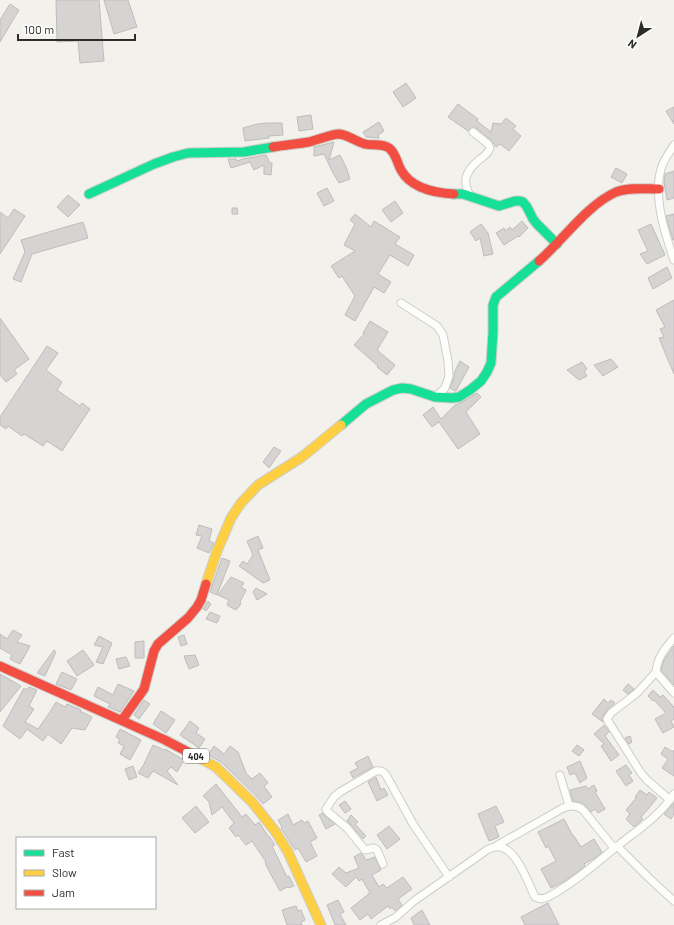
<svg xmlns="http://www.w3.org/2000/svg" width="674" height="925" viewBox="0 0 674 925" font-family="Barlow,sans-serif">
  <style>
    .building { fill: #d6d4d3; stroke: #bfbdbc }
    .lines { fill: none; stroke-linecap: round; stroke-linejoin: round }
    .street-casing { stroke: #cecdc9; stroke-width: 9 }
    .fast-casing { stroke: #cecdc9; stroke-width: 11 }
    .slow-casing { stroke: #cecdc9; stroke-width: 11 }
    .jam-casing { stroke: #cecdc9; stroke-width: 11 }
    .street { stroke: #fdfdfc; stroke-width: 7 }
    .fast { stroke: #16e098; stroke-width: 9 }
    .slow { stroke: #ffcf43; stroke-width: 9 }
    .jam { stroke: #f24e42; stroke-width: 9 }
    .labels { text-anchor: middle; dominant-baseline: central; stroke-width: 4; stroke-linejoin: round; paint-order: stroke }
    .shield { fill: #fff; stroke: #6c6b69; stroke-width: 1 }
    .shield-label { font-size: 9px; font-weight: bold; fill: #2d2c29 }
  </style>
  <rect width="100%" height="100%" fill="#f2f1ec"/>
  <!-- building -->
  <path class="building" d="M56,0h43l5,61 -24,2 -2,-22 -21,1z
    M104,0h24l9,27 -23,7z
    M10,4l9,6 -19,32v-22z
    M406,83l10,15 -13,9 -10,-15z
    M458,104l20,15 -1,2 14,11 2,-9 8,1 5,-6 10,8 -3,3 8,7 -12,15 -9,-7 -4,3 -5,-7 -15,-12h-5l-3,3 -20,-14z
    M674,107v17l-8,-13z
    M311,115l2,14 -14,2 -2,-14z
    M379,122l5,9 -6,4 1,3h-1l-12,-1 -3,-5z
    M268,123h14l1,12 -14,1v2l-24,3 -2,-13 14,-4z
    M334,142l-5,18 11,-5 6,12 4,12 -11,4 -6,-10 -9,-19 -10,2v-9z
    M266,155l4,8h2l-1,12 -7,-1v-9l-10,5 -4,-8 -19,6 -3,-9h8l1,2 6,-2z
    M616,168l11,6 -5,9 -11,-6z
    M674,171v27l-7,2 -3,-18 1,-8z
    M327,188l7,13 -10,5 -7,-13z
    M68,195l12,10 -12,12 -11,-10z
    M395,201l8,12 -12,9 -9,-12z
    M232,208h5l1,6h-6z
    M14,209l11,7 -25,38v-42l8,6z
    M355,214l16,13 3,-6 26,16 -5,7 19,11 -6,11 -18,-11 -12,19 13,8 -7,11 -10,-6 -19,34 -10,-6 10,-19 -13,-20 -3,2 -8,-12 24,-15 -11,-6 11,-21 -5,-4z
    M674,214v26h-1l-7,-24z
    M522,221l6,7 -9,9 -1,-1 -14,9 -8,-12 8,-5 1,3 5,-4 2,3z
    M83,222l5,16 -56,16 -11,28 -8,-3 12,-27 -4,-12z
    M481,224l7,9 5,21 -9,2 -4,-18 -4,3 -6,-9z
    M651,224l14,31 -18,9 -7,-10 8,-3 -10,-21z
    M667,267l5,11 -19,11 -5,-11z
    M674,300v74l-11,-26 -4,-10 5,-1 -4,-8 5,-2 -9,-17z
    M0,318l29,41 -15,11 3,4 -11,8 -6,-7z
    M370,321l18,11 -11,18 18,15 -8,10 -10,-8 1,-1 -24,-21 11,-12h-2z
    M47,346l11,7 -12,17 16,12 -5,8 23,16 2,-3 8,6 -28,42 -15,-10 -4,5 -19,-12 -2,2 -14,-10 -2,3 -6,-4v-8z
    M611,359l7,8 -15,9 -9,-11z
    M460,361l9,6 -13,24h-1l-5,-3 4,-11v-4z
    M582,362l5,7 -3,2 3,5 -8,4 -12,-10z
    M477,393l4,4 -15,15 14,22 -22,15 -19,-27 -7,5 -9,-12 10,-8 8,12 14,-14 7,-3z
    M274,447l7,4 -12,17 -6,-6z
    M199,525l13,4 -3,12 5,2 -5,10 -12,-5 5,-12 -6,-1z
    M258,536l5,12 -5,2 12,30 -7,3 -24,-17 4,-5 4,3 6,-9 -6,-14z
    M222,558l8,3 -13,34 -7,-3z
    M231,577l13,6 -3,4 5,3 -6,12 1,1 -3,5h-1l-1,2 -9,-5 2,-5 -11,-5z
    M256,588l11,6 -10,6 -4,-8z
    M208,601l3,3 -5,7 -3,-2z
    M210,612l10,4 -3,7 -11,-4z
    M13,630l9,5 -5,7 13,4 -10,18 -10,-5 2,-4 -12,-7v-14l7,5z
    M184,635l3,9 -6,2 -3,-9z
    M99,636l13,7 -9,21 -7,-2 7,-15 -9,-2z
    M144,641v17h-9v-16z
    M674,646v39l-13,-15 3,-10z
    M54,650l2,2 -11,24 -8,-3z
    M83,650l11,15 -17,11 -10,-15z
    M195,655l4,10 -10,4 -5,-13z
    M126,657l4,9 -11,3 -3,-10z
    M62,672l15,7 -6,11 -15,-6z
    M0,674l21,12 -21,26z
    M118,684l16,7 -14,21 -12,-5 2,-3 -16,-8 4,-9 15,8z
    M628,684l6,5 -6,5 -5,-4z
    M29,687l8,3 -8,16 5,3 -9,13 13,7 12,-17 6,-10 9,5 2,-3 12,5 2,1 -1,1 12,6 -7,13 -13,-2 -11,16 -13,-10 -5,7 -16,-12 -7,10 -17,-13 21,-38 3,2z
    M653,690l7,7 3,-2 11,12v12l-3,2 3,6 -11,6 -8,-14 11,-6 -12,-13 -1,1 -5,-5z
    M604,699l4,4 3,-3 4,3 -7,6 -5,7 -1,3 1,3 -11,-8z
    M144,700l6,4 -11,15 -5,-4z
    M161,711l14,9 -9,13 -13,-9z
    M190,721l9,7 -3,5 9,6 -6,9 -19,-13z
    M604,725l5,7 -4,4 14,19 -8,6 -10,-15 3,-2 -10,-10z
    M120,729l21,11 -11,20 -10,-6 4,-8 -6,-3 2,-4 -4,-2z
    M630,736l2,6 -3,2 -4,-6z
    M153,745l11,5 1,-1 19,11 -7,12 -6,-5 -4,4 11,14 -25,-14 -5,7 -10,-5 5,-7z
    M577,745l7,5 -5,6 -7,-5z
    M214,746l10,8 6,-8 8,6 8,21 6,6 8,-6 8,10 -4,3 8,11 -9,7 -6,-7 -36,-35 -13,-7z
    M665,747l8,5 1,-2v26l-12,-8 6,-9 -7,-5z
    M368,756l5,11 -20,11 -3,-6 8,-4 -3,-5z
    M580,761l7,17 -7,5 -5,-10 -5,2 -3,-8z
    M626,765l6,8 -3,2 4,6 -7,5 -10,-15z
    M133,766l4,11 -8,3 -4,-11z
    M376,777l5,13 3,-2 4,7 -11,6 -9,-19z
    M216,784l26,33 4,-3 9,11 4,-3 9,14h1l6,9 -3,1 15,31 2,-1 5,10 -6,2 -1,-1 -7,4 -10,-18 -5,-10 1,-1 -14,-21 -6,4 -8,-10 -2,2 -7,-9 5,-5 -12,-16 -10,8 -3,-13 -6,-6z
    M594,785l3,6 -2,1 10,17 -7,4 -3,-4 -4,3 -8,-9 -10,-2 -3,-11 16,-4 2,3z
    M640,790l7,5 2,-3 8,6 -8,10 -8,9 2,2 -9,8 -8,-8 4,-5 -4,-4 10,-12 -1,-1z
    M345,801l6,8 -6,4 -6,-8z
    M674,803v11l-3,5 -7,-5z
    M196,806l13,16 -14,11 -13,-15z
    M496,806l8,16 -9,4 4,11 -10,4 -11,-27z
    M323,813l2,3 10,8 -9,5 -7,-14z
    M288,814l5,11 9,-5 2,3 4,-2 9,17 -7,4 7,14 -11,6 -8,-14 -3,2 -14,-22 1,-1 -4,-7z
    M351,815l7,7 -3,2 11,12 -3,3 -12,-14 -4,-4z
    M564,819l9,17h1l7,11 13,-8 8,13 -7,6 -11,6 1,2 -20,15 -14,7 -10,-19 15,-8 -8,-15 -2,2 -8,-16z
    M389,826l11,13 -13,10 -10,-14z
    M361,853l2,2 3,5 9,-3 6,13 -9,5 7,12 4,-3 4,4 16,-11 9,12 -14,10 4,6 -7,6 -3,-4 -2,2 -2,-3 -17,13 -3,-5 -8,6 -9,-12 19,-15 -8,-14 -3,2 -3,-4 -10,10 -14,-13 7,-7 7,6 13,-5 -5,-11z
    M338,900l6,12 -4,2 6,11h-11l-8,-20z
    M548,903l11,22h-34l-4,-8z
    M296,906l2,5 3,-1 4,10 -4,2 1,3h-15l-5,-15z
    M422,910l8,15h-16l-3,-7z"/>
  <g class="lines">
    <!-- street casing -->
    <g class="street-casing">
      <path id="street" d="M674,145c-5,8 -11,16 -13,24 -8,28 4,65 13,91
        M471,197c-10,-16 -5,-26 8,-37 5,-4 9,-6 11,-12l-2,-4 -15,-12
        M401,303l36,23 6,9 5,26 1,15 -4,12 -10,9
        M674,638c-9,10 -17,20 -18,34l18,21
        M656,672l-19,21 -26,20 -4,6 3,5 31,49 6,7 23,20
        M560,775l9,31
        M496,846l67,-38c7,-3 15,-3 21,3l30,37
        M617,846l33,33 24,22
        M383,864l-6,-14 -3,-2 -9,2 -18,-22 -19,-16 -2,-3 8,-12 6,-5 36,-21c5,-1 7,0 10,4l27,49 36,53
        M381,925l15,-8 18,-16 73,-51c2,-1 6,-3 8,-3 20,-4 33,36 40,50l6,2 7,-2c26,-14 48,-34 72,-53 7,-6 15,-11 22,-17 12,-9 24,-21 32,-33"/>
    </g>
    <!-- fast casing -->
    <g class="fast-casing">
      <path id="fast" d="M89,194l65,-30 19,-7 15,-4 56,-1 29,-5
        M454,194h9l36,12 16,-5h5l3,1 4,5 6,12 4,5 20,20
        M341,425l25,-21 27,-14 9,-2 9,1 24,8 17,1 7,-1 11,-7 11,-9 6,-9 4,-9 2,-31v-27l3,-8 43,-36"/>
    </g>
    <!-- slow casing -->
    <g class="slow-casing">
      <path id="slow" d="M206,584l11,-33 14,-33 10,-15 17,-18 44,-28 39,-32
        M188,752l28,15 36,35 23,29 13,21 33,73"/>
    </g>
    <!-- jam casing -->
    <g class="jam-casing">
      <path id="jam" d="M273,147c12,-2 24,-3 36,-5 8,-2 23,-8 30,-8 10,1 17,8 26,10 8,2 16,-1 24,4 7,5 8,15 12,22 10,18 34,23 53,24
        M539,261c24,-21 48,-56 77,-69 13,-5 29,-3 43,-3
        M0,666l165,74 23,12
        M122,720l22,-31 10,-38 4,-7 30,-26 9,-11 4,-7 5,-16"/>
    </g>
    <!-- street -->
    <use href="#street" class="street"/>
    <!-- fast -->
    <use href="#fast" class="fast"/>
    <!-- slow -->
    <use href="#slow" class="slow"/>
    <!-- jam -->
    <use href="#jam" class="jam"/>
  </g>
  <g class="labels">
    <!-- shield labels -->
    <rect class="shield" x="183" y="749" width="26" height="14" rx="3"/>
    <g class="shield-label">
      <text x="196" y="756">404</text>
    </g>
  </g>
  <!-- legend -->
  <rect x="16" y="837" width="140" height="72" fill="#ffffff" stroke="#ababa9"/>
  <rect x="24" y="850" width="20" height="6" fill="#16e098" stroke="#ababa9"/>
  <text x="52" y="857" font-size="12" fill="#2d2c29">Fast</text>
  <rect x="24" y="870" width="20" height="6" fill="#ffcf43" stroke="#ababa9"/>
  <text x="52" y="877" font-size="12" fill="#2d2c29">Slow</text>
  <rect x="24" y="890" width="20" height="6" fill="#f24e42" stroke="#ababa9"/>
  <text x="52" y="897" font-size="12" fill="#2d2c29">Jam</text>
  <!-- north arrow -->
  <g transform="translate(638 36) rotate(216)" stroke="#ffffff" stroke-width="3" paint-order="stroke">
  <path d="M0-3L7 15L0 10L-7 15Z" fill="#2d2c29"/>
  <text y="-6" font-size="11" font-weight="bold" text-anchor="middle" fill="#2d2c29">N</text>
  </g>
  <!-- scale -->
  <path d="M18 34v6h117v-6" fill="none" stroke="#2d2c29" stroke-width="2"/>
  <text x="24" y="34" font-size="12" fill="#2d2c29" stroke="#ffffff" stroke-width="3" paint-order="stroke">100 m</text>
</svg>
